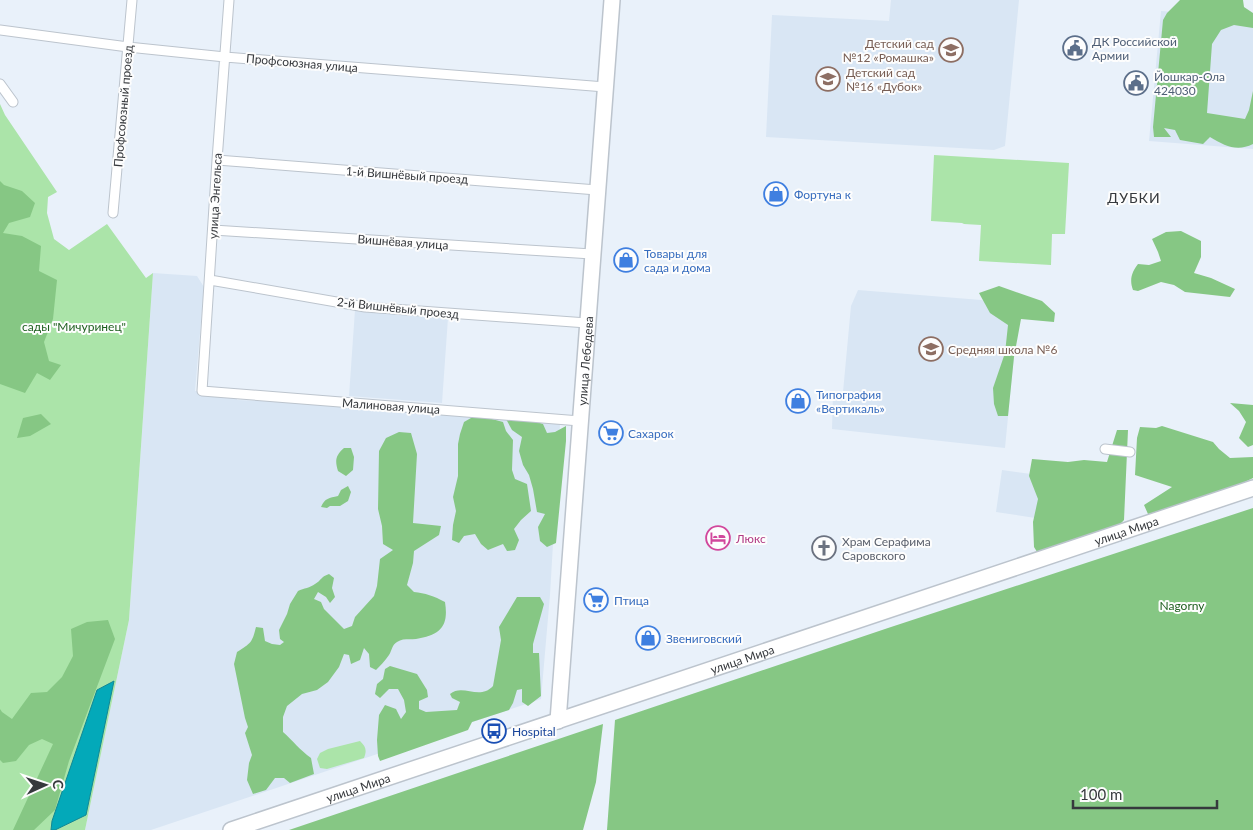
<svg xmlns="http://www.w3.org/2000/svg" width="1253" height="830" viewBox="0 0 1253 830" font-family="Lato,sans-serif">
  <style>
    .built { fill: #d9e6f4 }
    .green { fill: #abe4a9 }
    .forest { fill: #86c784 }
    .water { fill: #03a9b9; stroke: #128794 }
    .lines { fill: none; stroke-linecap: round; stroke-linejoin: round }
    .minor-casing { stroke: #bcc4cd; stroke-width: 11 }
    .primary-casing { stroke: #bcc4cd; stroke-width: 18 }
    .minor { stroke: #fff; stroke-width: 9 }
    .primary { stroke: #fff; stroke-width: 15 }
    .labels { text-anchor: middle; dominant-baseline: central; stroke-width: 4; stroke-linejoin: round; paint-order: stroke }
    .service-label { font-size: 12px; fill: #4e5e75; stroke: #fdfdfd; text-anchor: start }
    .education-label { font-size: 12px; fill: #785e54; stroke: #fdfdfd; text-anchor: start }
    .street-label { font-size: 12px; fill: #36393d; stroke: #fdfdfd }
    .shop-label { font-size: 12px; fill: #366cbe; stroke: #fdfdfd; text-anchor: start }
    .park-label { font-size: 12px; fill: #1d5e1e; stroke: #fdfdfd }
    .hotel-label { font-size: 12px; fill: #b23c85; stroke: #fdfdfd; text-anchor: start }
    .worship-label { font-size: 12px; fill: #5b616d; stroke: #fdfdfd; text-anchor: start }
    .transit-label { font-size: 12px; fill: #164399; stroke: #fdfdfd; text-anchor: start }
    .neighbourhood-label { font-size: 14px; letter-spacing: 1px; fill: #36393d; stroke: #fdfdfd }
  </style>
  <rect width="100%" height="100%" fill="#e9f1fa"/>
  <!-- built -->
  <path class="built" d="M891,0h128l-14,146 -11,4 -228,-13 6,-122 117,6z
    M1161,11l92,7v131l-104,-8z
    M153,273l44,3 7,11 -9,104 42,3v6l52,2 271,22 -10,171 -9,104 -390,131h-66l44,-210z
    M858,290l161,13 -14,145 -173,-19 1,-36 10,-1 8,-86z
    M355,310l93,8 -6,85 -93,-7z
    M1002,470l59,8 -6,43 -59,-9z"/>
  <!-- green -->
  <path class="green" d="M0,104l5,11 52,77 -9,5 -1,16 7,26 15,11 38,-26 39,54 7,-5 -24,347 -44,210h-85z
    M934,155l135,8 -4,71h-13l-1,31 -72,-4 2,-36 -17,-1 -2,-1 -31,-2z
    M360,741c6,6 7,9 4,17l-37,11 -7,-1 -3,-9 3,-6 8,-4z"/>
  <!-- forest -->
  <path class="forest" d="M1180,0h63l1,7 9,6v15l-19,-3 -13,5 -9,14 -5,69 38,6 4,-9 4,-19v53c-16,8 -28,2 -43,-7l-7,7 -23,-4 -5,-10 -11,-2 7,9h-17l-1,-10 10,-107 4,-7z
    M0,181l4,4 18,6 13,12 -5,14 -21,6 -6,10 19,3 19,10 -2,25 18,9 -4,39 -9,23 5,19 12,4 -11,15 -13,-7 -12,20 -25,-9z
    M1181,231l20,10v16l-7,16 17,5 24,11 -5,8 -45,-5 -11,-7 -13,-3 -23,9 -5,-1c-4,-11 -1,-18 5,-26l11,1 12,-4 -3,-9 -6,-13 14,-7z
    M999,286l43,15 13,12 -1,9 -33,-3 -7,38 -6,59h-10l-4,-12 -1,-16 12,-35 3,-28 -18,-12 -11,-20z
    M1230,403l23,2v40l-5,2 -9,-9 7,-16 -7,-11z
    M41,414l10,10 -21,12 -13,2 6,-20z
    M471,418h17l15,4 3,9 7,9 -1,30 3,9 12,5 4,27 -10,9 -7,9 5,11 -4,10 -8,1 -4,-7 -15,6 -7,-6 -6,-10 -11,2 -5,7 -7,-3 1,-15 3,-14 -3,-14 5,-21v-32l2,-10 4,-12z
    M506,419l25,1 12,4 4,9 8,-1 11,-6v15l-10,102 -9,4 -7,-6 -2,-14 7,-13 -8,-2 -4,-23 -4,-14 -6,-10 -4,-14 3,-14 -10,-7z
    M1162,426l51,16 6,7 11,9 23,-1v21l-20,10 -58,22 -27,4 -4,-9 28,-18 -37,-12 2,-37 3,-11 16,1z
    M1117,430h11l-4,90 -14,15 -71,20 -5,-8 -1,-25 5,-23 -9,-23 3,-17 36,3 16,-2 23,2z
    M399,432l12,1 6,21 -4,69 28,3 -2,9 -25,16 -1,12 -6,22 7,7c11,1 20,4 31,10 4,25 -5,33 -29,37 -7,1 -13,-1 -19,3 -5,3 -5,8 -8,13 -4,6 -9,11 -13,15l-6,-3 -1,-13 -5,-6 -4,12 -9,4 -2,-9 -5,-1 -5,13 -11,15 -11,8 -15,4 -15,12 -4,11v15c10,9 17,18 28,26l3,16 -24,9 -6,-5h-9l-9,12 -13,4 -6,-14 2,-17 3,-8 -7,-22 3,-6 -3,-9 -11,-54 3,-12c14,-9 15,-9 19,-25l7,1 2,13 7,3 8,1 4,-3 -4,-3 -1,-9 8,-16 3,-10 8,-13c6,-3 12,-3 17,-7 7,-4 5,-7 14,-10l5,4 -2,10 3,9 -5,6 -4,-6 -8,-5 -4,7 7,3 3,7 20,20 8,-3 3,-9 19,-21 3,-10 3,-27 13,-9 -10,-6 -1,-18 -4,-17 1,-58 7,-13z
    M344,448h7l3,9 -1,13 -7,6 -8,-5c-3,-10 -3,-15 6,-23z
    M348,486l3,6 -3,9 -8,5h-10l-3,2 -6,-1c4,-9 8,-9 17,-11l3,-6z
    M1253,508v322h-646l8,-110 273,-92z
    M517,597h23l4,7 -11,40v9h6l2,43 -13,10 -6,-4v-13l-5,1 -4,13 -4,7 -37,12 -4,8 -88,31 -2,-5 -1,-16 2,-25 6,-10 11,4 5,10 5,-7 -2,-12 -6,-11h-9l-9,9 -5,-4 2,-10 6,-5 2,-10 5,-3 27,8 10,16 1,7 -9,4v8l7,3 31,-2 3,-8 -8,-4 -2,-4c13,-11 29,7 43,-8l8,-46 -2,-13z
    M108,620l7,19 -46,122 -14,49 -21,20h-21l40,-86 -11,-5 -13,6 -13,16 -13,2 -3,-3v-51l2,3 10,7 19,-26 16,-1 15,-15 11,-21 -2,-27 16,-7z
    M603,724l-7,58 -13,48h-294z"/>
  <!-- water -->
  <path class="water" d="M114,681l-28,134 -31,15h-4l1,-9 45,-131z"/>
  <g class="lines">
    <!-- minor casing -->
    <g class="minor-casing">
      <path id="minor" d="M229,0l-12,160 -15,231 378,30
        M0,30l128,17 97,10 380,30
        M0,84l13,18
        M217,160l380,30
        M113,213l19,-213
        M213,230l379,24
        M210,280l155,27 222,16
        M1105,449l25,3"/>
    </g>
    <!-- primary casing -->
    <g class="primary-casing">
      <g id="primary">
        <path id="s1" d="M558,721l54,-721"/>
        <path id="s2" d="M231,830l1022,-342"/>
      </g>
    </g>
    <!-- minor -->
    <use href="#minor" class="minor"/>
    <!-- primary -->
    <use href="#primary" class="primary"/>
  </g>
  <!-- icons -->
  <defs>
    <g id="civic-ring" transform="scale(1.25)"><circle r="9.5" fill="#fdfdfd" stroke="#5c6f8a" stroke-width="1.5"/><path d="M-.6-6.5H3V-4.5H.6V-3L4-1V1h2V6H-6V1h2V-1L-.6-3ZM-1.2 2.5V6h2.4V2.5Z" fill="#5c6f8a"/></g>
    <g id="school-ring" transform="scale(1.25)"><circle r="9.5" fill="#fdfdfd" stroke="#8d6e63" stroke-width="1.5"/><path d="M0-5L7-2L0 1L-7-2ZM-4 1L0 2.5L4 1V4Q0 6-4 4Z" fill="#8d6e63"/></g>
    <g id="shop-ring" transform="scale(1.25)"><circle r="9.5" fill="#fdfdfd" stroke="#3f7fe0" stroke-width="1.5"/><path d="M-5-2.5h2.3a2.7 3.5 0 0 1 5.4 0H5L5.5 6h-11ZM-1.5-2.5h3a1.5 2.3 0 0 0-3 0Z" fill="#3f7fe0"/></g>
    <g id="supermarket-ring" transform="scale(1.25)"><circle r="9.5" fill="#fdfdfd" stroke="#3f7fe0" stroke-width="1.5"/><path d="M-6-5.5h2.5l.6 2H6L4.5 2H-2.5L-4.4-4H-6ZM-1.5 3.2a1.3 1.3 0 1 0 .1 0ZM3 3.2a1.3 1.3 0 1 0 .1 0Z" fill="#3f7fe0"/></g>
    <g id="hotel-ring" transform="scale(1.25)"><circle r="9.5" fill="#fdfdfd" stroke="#d1479c" stroke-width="1.5"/><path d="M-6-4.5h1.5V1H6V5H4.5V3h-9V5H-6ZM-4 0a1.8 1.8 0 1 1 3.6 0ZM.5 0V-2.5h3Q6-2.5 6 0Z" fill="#d1479c"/></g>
    <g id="church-ring" transform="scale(1.25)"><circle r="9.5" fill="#fdfdfd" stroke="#6b7280" stroke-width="1.5"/><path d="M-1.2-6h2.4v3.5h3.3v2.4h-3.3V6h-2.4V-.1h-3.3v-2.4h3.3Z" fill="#6b7280"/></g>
    <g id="bus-ring" transform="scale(1.25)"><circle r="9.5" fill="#fdfdfd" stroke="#1a4fb4" stroke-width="1.5"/><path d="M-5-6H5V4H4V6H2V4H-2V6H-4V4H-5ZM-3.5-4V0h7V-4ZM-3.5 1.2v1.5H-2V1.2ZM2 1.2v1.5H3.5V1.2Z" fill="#1a4fb4"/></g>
  </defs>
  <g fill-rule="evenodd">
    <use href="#civic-ring" x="1075" y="48"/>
    <use href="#school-ring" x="951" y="50"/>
    <use href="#school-ring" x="828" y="79"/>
    <use href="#civic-ring" x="1136" y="83"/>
    <use href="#shop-ring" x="776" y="194"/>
    <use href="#shop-ring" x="626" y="260"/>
    <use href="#school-ring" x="931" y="349"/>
    <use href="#shop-ring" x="798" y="401"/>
    <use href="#supermarket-ring" x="611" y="433"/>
    <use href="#hotel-ring" x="718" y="538"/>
    <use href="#church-ring" x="824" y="548"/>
    <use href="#supermarket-ring" x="596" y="600"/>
    <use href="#shop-ring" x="648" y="638"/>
    <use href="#bus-ring" x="494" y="731"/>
  </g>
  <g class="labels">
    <!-- service labels -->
    <g class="service-label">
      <text x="1092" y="41">ДК Российской<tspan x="1092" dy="14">Армии</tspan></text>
      <text x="1154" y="76">Йошкар-Ола<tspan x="1154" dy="14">424030</tspan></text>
    </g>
    <!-- education labels -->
    <g class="education-label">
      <text x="934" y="43" text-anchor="end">Детский сад<tspan x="934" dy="14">№12 «Ромашка»</tspan></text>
      <text x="846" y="72">Детский сад<tspan x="846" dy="14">№16 «Дубок»</tspan></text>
      <text x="948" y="349">Средняя школа №6</text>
    </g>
    <!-- street labels -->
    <g class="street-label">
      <text transform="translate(302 63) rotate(5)">Профсоюзная улица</text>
      <text transform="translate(123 106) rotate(-85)">Профсоюзный проезд</text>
      <text transform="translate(407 175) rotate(4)">1-й Вишнёвый проезд</text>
      <text transform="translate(215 196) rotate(-87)">улица Энгельса</text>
      <text transform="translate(403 242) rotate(4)">Вишнёвая улица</text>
      <text transform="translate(398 308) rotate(6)">2-й Вишнёвый проезд</text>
      <text stroke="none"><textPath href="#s1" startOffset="361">улица Лебедева</textPath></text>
      <text transform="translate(391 406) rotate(4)">Малиновая улица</text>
      <text stroke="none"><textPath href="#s2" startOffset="944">улица Мира</textPath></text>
      <text stroke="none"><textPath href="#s2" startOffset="539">улица Мира</textPath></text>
      <text stroke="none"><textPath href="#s2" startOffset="134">улица Мира</textPath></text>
    </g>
    <!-- shop labels -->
    <g class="shop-label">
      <text x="794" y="194">Фортуна к</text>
      <text x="644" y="253">Товары для<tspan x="644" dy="14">сада и дома</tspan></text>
      <text x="816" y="394">Типография<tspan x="816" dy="14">«Вертикаль»</tspan></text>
      <text x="628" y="433">Сахарок</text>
      <text x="614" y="600">Птица</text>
      <text x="666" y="638">Звениговский</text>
    </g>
    <!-- park labels -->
    <g class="park-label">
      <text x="74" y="326">сады "Мичуринец"</text>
      <text x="1182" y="605">Nagorny</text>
    </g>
    <!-- hotel labels -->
    <g class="hotel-label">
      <text x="736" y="538">Люкс</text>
    </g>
    <!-- worship labels -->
    <g class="worship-label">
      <text x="842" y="541">Храм Серафима<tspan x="842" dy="14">Саровского</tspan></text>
    </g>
    <!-- transit labels -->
    <g class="transit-label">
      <text x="512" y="731">Hospital</text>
    </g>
    <!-- neighbourhood labels -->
    <g class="neighbourhood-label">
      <text x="1134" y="197">ДУБКИ</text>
    </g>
  </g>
  <!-- north arrow -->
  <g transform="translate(45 785) rotate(87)" stroke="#fdfdfd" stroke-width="4" paint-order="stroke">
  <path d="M0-4L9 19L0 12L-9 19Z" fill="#36393d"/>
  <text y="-8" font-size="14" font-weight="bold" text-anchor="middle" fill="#36393d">С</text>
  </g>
  <!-- scale -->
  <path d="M1073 800v8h144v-8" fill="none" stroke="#36393d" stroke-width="2.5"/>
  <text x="1080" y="800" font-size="15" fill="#36393d" stroke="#fdfdfd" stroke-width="4" paint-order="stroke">100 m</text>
</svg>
